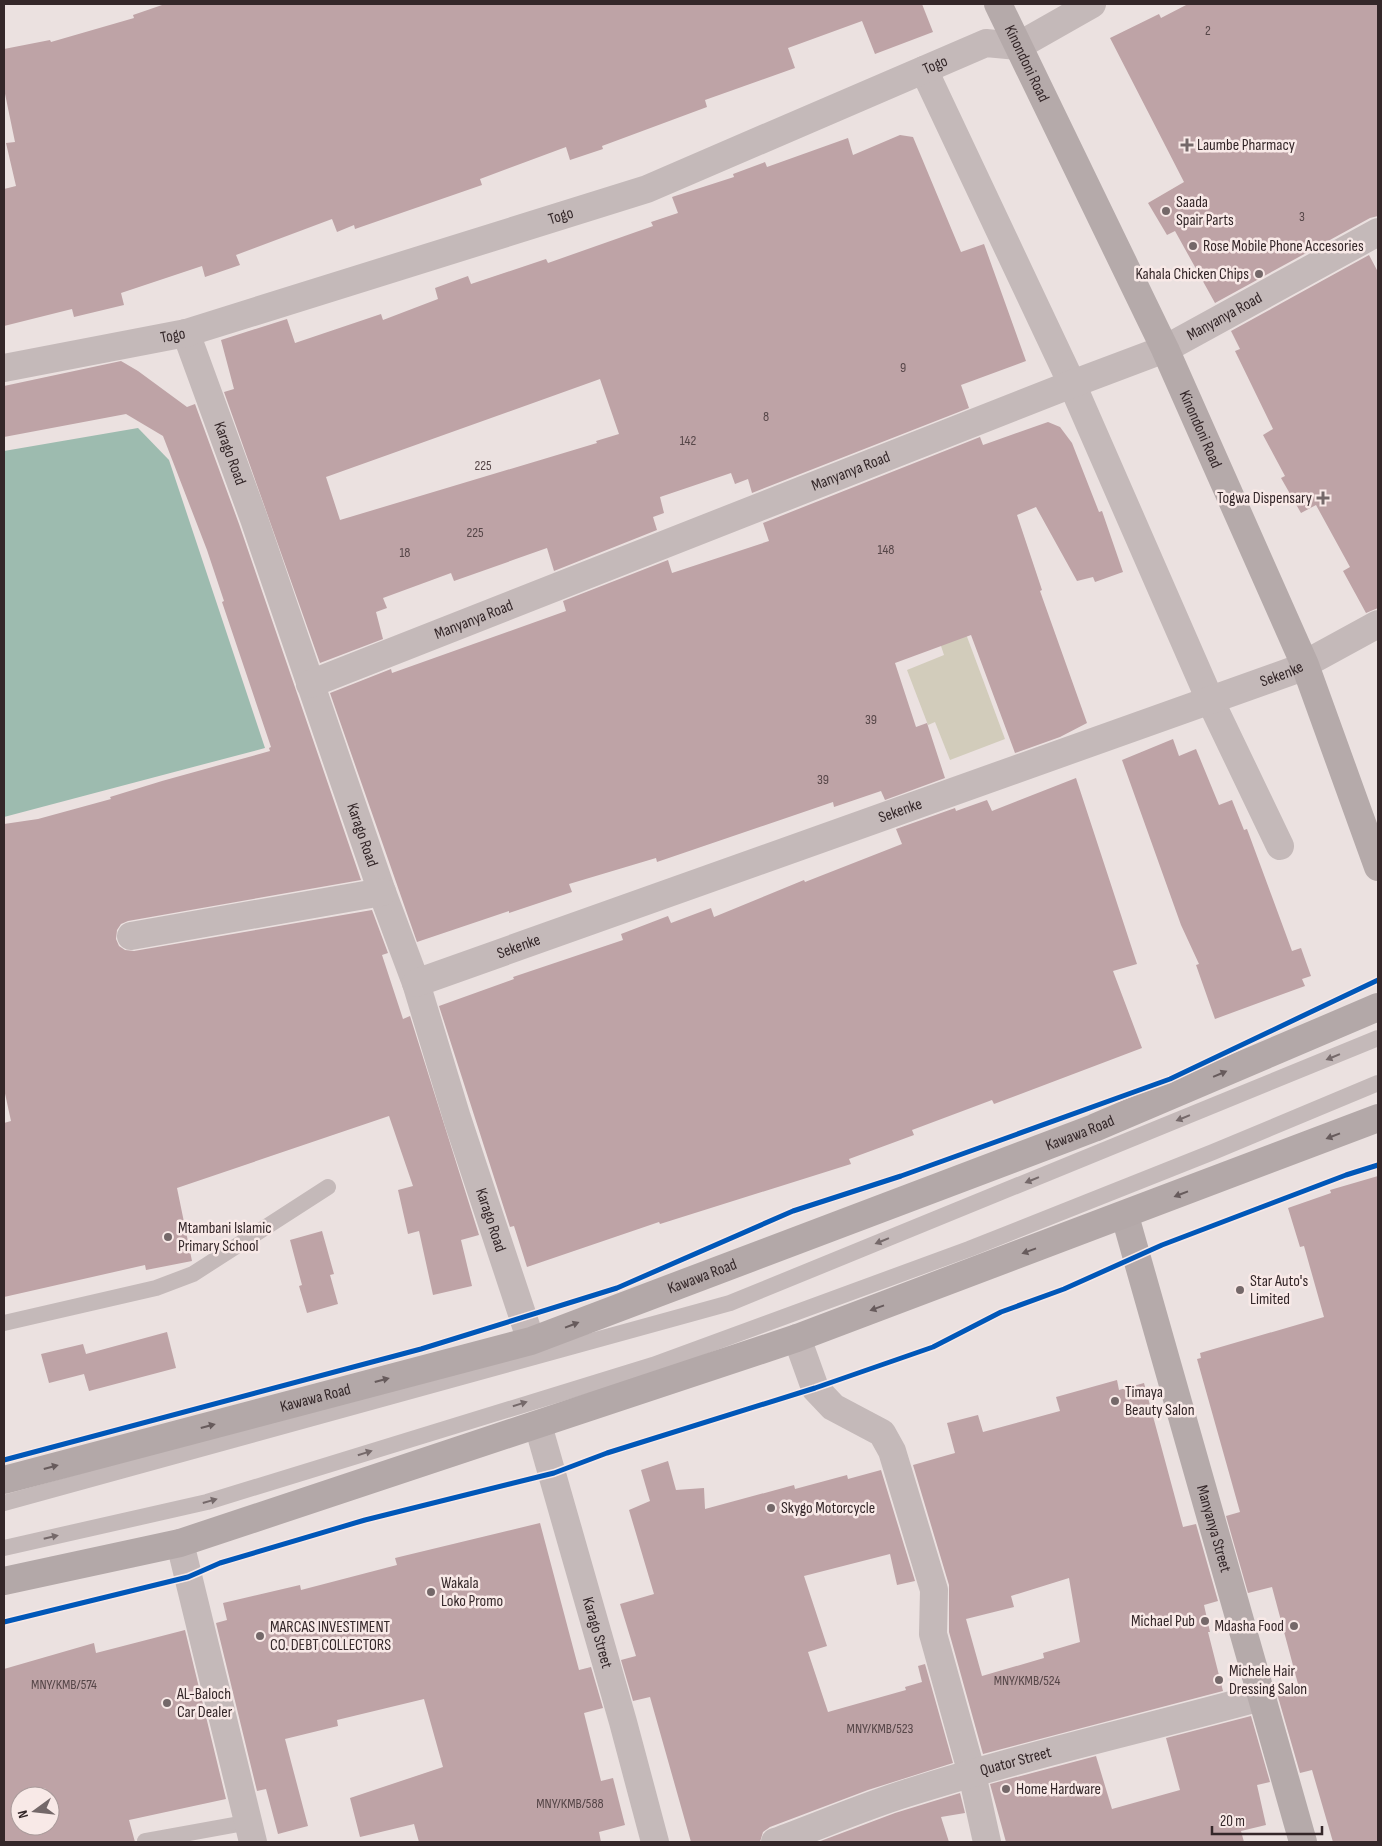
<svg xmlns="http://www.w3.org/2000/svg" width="1382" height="1846" viewBox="0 0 1382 1846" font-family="'Sofia Sans Condensed',sans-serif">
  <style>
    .green { fill: #d2ccbb }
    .water { fill: #9dbbaf }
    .building { fill: #bea3a6; fill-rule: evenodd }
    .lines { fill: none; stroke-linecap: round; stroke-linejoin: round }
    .lane { stroke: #c4b9b9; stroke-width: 16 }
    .street { stroke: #c4b9b9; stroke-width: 28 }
    .secondary { stroke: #b5aaaa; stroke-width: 28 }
    .primary { stroke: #b3a8a8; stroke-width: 28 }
    .cycleway-casing { stroke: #f8e9e7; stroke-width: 8 }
    .cycleway { stroke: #0057b8; stroke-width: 5 }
    .oneway { fill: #75696a }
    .oneway2 { fill: #675b5c }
    .poi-dot { fill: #746869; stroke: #f8e9e7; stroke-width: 2 }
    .labels { text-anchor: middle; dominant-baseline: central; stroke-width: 5; stroke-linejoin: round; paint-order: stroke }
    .number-label { font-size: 14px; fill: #564648 }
    .street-label { font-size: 16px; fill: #342729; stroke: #f8e9e7 }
    .poi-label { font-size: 16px; fill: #342729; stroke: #f8e9e7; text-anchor: start }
  </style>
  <rect width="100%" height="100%" fill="#ebe1e0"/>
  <!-- green -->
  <path class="green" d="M966,634l39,105 -55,21 -15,-38 -7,3 -21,-55 37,-15 -4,-12z"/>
  <!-- water -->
  <path class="water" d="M138,428l31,32 96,288 -261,69v-366z"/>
  <!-- building -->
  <path class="building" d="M165,4h757l11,28 -58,22 -13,-33 -74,27 7,20 -90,32 2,7 -105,39 1,3 -33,11 -4,-13 -86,32 2,6 -127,44 -1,-4 -17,7 -5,-13 -96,36 4,10 -35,12 -3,-11 -81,27 3,12 -50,12 -2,-8 -68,17v-137l12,-3 -10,-43 9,-1 -11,-53v-40l46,-9 1,2 83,-24 -1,-3z
    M1188,4h190v212l-8,2 -155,85 -40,-72 -8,4 -19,-32 36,-21 -74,-144 49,-24 2,4z
    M900,135l13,2 48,115 23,-8 42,117 -65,24 8,23 -217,85 -4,-14 -13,5 -4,-11 -71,24 4,16 -11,4 4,13 -103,41 -7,-23 -93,33 -3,-8 -68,25 4,10 -11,4 7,27 -63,24 -96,-271 10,-3 -13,-49 66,-21 8,24 86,-29 2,6 55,-21 -3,-11 33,-12 3,8 75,-25 2,4 105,-37 -2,-4 27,-9 -6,-16 62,-20 -1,-3 32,-12 2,5 81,-29 5,17zM600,379l19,55 -23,7 1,2 -257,77 -14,-43z
    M1369,255l9,17v336l-12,5 -23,-42 7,-4 -34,-62 -15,8 -20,-35 4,-2 -22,-41 10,-6 -38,-78 5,-2 -9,-18z
    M121,361l17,10 49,36 8,-3 44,120 122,356 -233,41 -7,3 -4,6 -1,9 3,7 6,4 9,1 238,-41 16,43 -6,2 21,64 7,-3 69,219 -18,5 11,46 -39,9 -14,-64 -11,3 -10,-44 15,-4 -24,-70 -212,72 15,73 -46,9 -1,-5 -141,32v-174l7,-2 -7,-32v-265l34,-5 73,-20 -1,-2 52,-16 108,-30 -1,-3 2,-1 -49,-145 2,-1 -17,-51 -44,-114 -37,-22 -122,23v-51z
    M1048,422l12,5 12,16 27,69 3,-1 21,61 -28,10 -2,-5 -16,4 -41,-74 -19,8 25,75 -2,1 47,132 -27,14 -45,16 -44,-118 -76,28 21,64 11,-4 18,55 -60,22 -4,-9 -47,16 -1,-5 -176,60 -1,-4 -87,26 3,8 -63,21v-2l-92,31 -87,-249 61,-24 1,4 174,-62 -3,-10 105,-41 4,13 97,-32 -6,-18 217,-86 3,8z
    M1173,739l6,17 17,-7 23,56 13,-5 12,30 3,-1 45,122 9,-3 10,28 -9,3 3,7 -90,33 -19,-54 3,-1 -18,-39 -59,-165z
    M1076,778l61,186 -24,7 29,77 -148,56 -2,-4 -80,30 2,5 -65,24 2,5 -191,60 -1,-2 -132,45 -13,-41 -4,1 -71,-221 75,-27 -1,-2 110,-37 -2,-6 47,-18 3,7 40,-15 3,9 90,-37 1,2 97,-38 -6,-15 59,-21 1,3 31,-11 5,11z
    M1378,1176v666h-45l-21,-72 -12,3 -24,-83 22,-6 -26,-97 -24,6 -22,-77 14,-4 -43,-153 4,-1 -1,-5 124,-36 -20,-71 -4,1 -12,-39 43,-15 -1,-3z
    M322,1231l12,43 -4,1 8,29 -31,9 -8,-27 3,-1 -12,-45z
    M167,1332l9,36 -87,23 -5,-17 -35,9 -8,-29 42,-10 3,10z
    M1117,1380l2,10 25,-7 39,144 13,-3 22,77 -14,4 6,27h-2l15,59 -240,63 -34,-122v-47l-36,-120 42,-12 -8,-30 31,-8 5,17 77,-21 -4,-14zM1069,1578l11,64 -37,11 1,5 -62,18 -16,-57 48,-12 -3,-11z
    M668,1461l8,29 28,-2 1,21 89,-24 1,4 52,-14 1,4 33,-9 34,111 -18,4 -7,-31 -86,22 23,70 -19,6 20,60 78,-22 -1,-3 17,-5 -4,-16 7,-2 28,99 -85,27 -98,37 -7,5 -3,10h-69l-41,-145 -17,4 -12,-41 15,-4 -16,-52 34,-10 -25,-84 21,-9 -9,-31z
    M540,1523l39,147 12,-3 12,41 -19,5 17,68 12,-3 12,47 -26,7 2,10h-182l-5,-18 -54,13 -10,-39 93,-31 -19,-68 -87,21 1,6 -53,13 23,87 -30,8 -12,-45 -9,2 -41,-168 11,-3 -4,-17 77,-18 1,5 96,-25 -2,-7z
    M185,1630l41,169 -97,21 6,22h-131v-173l90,-26 2,10zM20,1796h30v30h-30z
    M1251,1716l19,66 -13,3 9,40 -25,6 3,11h-238l-16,-58 106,-28 16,53 68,-19 -14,-52z
    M960,1793l5,20 -24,4 8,25h-131l77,-29z"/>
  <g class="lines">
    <!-- lane -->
    <path class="lane" d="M4,1323l152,-35 37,-14 135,-87
      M4,1503l726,-200 648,-265
      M4,1548l203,-46 446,-137 316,-116 244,-97 165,-69
      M145,1841l105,-19"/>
    <!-- street -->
    <g class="street">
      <path d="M924,70l148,314 138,316 70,146"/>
      <path id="s1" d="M186,333l68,186 128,373 34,91 41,135 74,223"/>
      <path id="s2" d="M4,368l182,-35 461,-144 339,-146 32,3 74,-42"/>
      <path id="s3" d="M310,684l762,-300 93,-35 213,-117"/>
      <path d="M131,936l251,-44"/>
      <path id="s4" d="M416,983l876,-312 86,-47"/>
      <path d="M797,1338l18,50 18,19 49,26 10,18 42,139 -1,44 39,140 15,68"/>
      <path id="s5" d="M538,1425l85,297 32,120"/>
      <path d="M180,1543l73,299"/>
      <path id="s6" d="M775,1842c44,-16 87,-35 132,-49 116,-37 237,-64 354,-96"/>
    </g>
    <!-- secondary -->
    <g class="secondary">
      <path id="s7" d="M998,4l167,345 140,316 73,202"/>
      <path id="s8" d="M1125,1216l178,626"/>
    </g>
    <!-- primary -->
    <g class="primary">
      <path id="s9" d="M4,1480l527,-139 563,-213 284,-121"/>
      <path d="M4,1581l176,-38 617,-205 581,-220"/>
    </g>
    <!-- cycleway casing -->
    <g class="cycleway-casing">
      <path id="cycleway" d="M4,1460l417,-111 196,-61 176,-77 108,-35 269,-97 208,-99
        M4,1622l184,-45 32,-14 145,-43 189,-47 53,-20 208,-65 118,-41 68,-35 63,-23 98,-44 184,-70 32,-10"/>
    </g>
    <!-- cycleway -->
    <use href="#cycleway" class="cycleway"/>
  </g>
  <!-- one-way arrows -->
  <defs><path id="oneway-solid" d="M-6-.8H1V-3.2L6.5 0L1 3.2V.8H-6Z" transform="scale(1.25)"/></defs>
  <g class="oneway">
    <use href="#oneway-solid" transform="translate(1333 1057) rotate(158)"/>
    <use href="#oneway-solid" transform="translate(1183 1118) rotate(158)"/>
    <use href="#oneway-solid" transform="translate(1032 1180) rotate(158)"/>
    <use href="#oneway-solid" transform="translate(882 1241) rotate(158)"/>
    <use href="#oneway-solid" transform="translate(520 1404) rotate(-17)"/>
    <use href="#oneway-solid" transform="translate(365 1453) rotate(-17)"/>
    <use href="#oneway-solid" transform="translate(210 1501) rotate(-16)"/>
    <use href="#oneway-solid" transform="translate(51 1537) rotate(-13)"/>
  </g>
  <g class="oneway2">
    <use href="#oneway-solid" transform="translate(1220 1074) rotate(-23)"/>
    <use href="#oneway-solid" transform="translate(1333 1136) rotate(159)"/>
    <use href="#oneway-solid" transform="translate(1181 1194) rotate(159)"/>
    <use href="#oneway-solid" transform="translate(1029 1251) rotate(160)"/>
    <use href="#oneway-solid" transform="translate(877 1308) rotate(160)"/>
    <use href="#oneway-solid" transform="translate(572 1325) rotate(-21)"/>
    <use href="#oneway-solid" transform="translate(382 1380) rotate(-15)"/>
    <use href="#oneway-solid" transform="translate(208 1426) rotate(-15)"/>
    <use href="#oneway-solid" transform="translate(51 1467) rotate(-15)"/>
  </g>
  <!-- markers -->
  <g class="poi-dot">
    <path d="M1184.5 137.5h5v5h5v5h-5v5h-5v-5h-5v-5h5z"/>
    <circle cx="1166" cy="211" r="5"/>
    <circle cx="1193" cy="246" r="5"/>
    <circle cx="1259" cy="274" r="5"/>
    <path d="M1320.5 490.5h5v5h5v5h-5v5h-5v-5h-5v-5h5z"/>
    <circle cx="168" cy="1237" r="5"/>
    <circle cx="1240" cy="1290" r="5"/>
    <circle cx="1115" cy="1401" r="5"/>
    <circle cx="771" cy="1508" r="5"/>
    <circle cx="431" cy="1592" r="5"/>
    <circle cx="1205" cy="1621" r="5"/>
    <circle cx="1294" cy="1626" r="5"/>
    <circle cx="260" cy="1636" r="5"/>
    <circle cx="1219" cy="1680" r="5"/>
    <circle cx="167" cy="1703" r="5"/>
    <circle cx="1006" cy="1789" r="5"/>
  </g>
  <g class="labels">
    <!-- number labels -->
    <g class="number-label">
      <text x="1208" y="30">2</text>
      <text x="1302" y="216">3</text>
      <text x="903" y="367">9</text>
      <text x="766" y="416">8</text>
      <text x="688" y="440">142</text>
      <text x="483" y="465">225</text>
      <text x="475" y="532">225</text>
      <text x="886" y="549">148</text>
      <text x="405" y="552">18</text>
      <text x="871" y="719">39</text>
      <text x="823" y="779">39</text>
      <text x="1027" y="1680">MNY/KMB/524</text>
      <text x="64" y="1684">MNY/KMB/574</text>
      <text x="880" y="1728">MNY/KMB/523</text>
      <text x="570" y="1803">MNY/KMB/588</text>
    </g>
    <!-- street labels -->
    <g class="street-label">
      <text stroke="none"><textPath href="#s7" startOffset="66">Kinondoni Road</textPath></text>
      <text stroke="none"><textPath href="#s2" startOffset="982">Togo</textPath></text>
      <text stroke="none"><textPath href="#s2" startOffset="578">Togo</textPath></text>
      <text stroke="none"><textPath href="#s3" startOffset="986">Manyanya Road</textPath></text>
      <text stroke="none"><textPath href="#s2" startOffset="172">Togo</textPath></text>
      <text stroke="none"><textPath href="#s7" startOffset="471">Kinondoni Road</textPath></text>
      <text stroke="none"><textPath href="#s1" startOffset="128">Karago Road</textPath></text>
      <text stroke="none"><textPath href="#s3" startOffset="581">Manyanya Road</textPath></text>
      <text stroke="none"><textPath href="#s3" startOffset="176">Manyanya Road</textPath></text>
      <text stroke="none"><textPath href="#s4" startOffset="919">Sekenke</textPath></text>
      <text stroke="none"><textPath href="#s4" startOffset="514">Sekenke</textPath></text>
      <text stroke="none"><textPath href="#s1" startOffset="532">Karago Road</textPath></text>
      <text stroke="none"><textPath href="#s4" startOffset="109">Sekenke</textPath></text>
      <text stroke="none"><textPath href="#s9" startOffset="1132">Kawawa Road</textPath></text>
      <text stroke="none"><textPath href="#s1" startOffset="938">Karago Road</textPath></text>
      <text stroke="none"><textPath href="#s9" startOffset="728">Kawawa Road</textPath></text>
      <text stroke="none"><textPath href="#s9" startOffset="322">Kawawa Road</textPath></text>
      <text stroke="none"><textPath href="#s8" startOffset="325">Manyanya Street</textPath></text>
      <text stroke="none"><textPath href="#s5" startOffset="216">Karago Street</textPath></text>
      <text stroke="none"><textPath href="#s6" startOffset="254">Quator Street</textPath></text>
    </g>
    <!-- poi labels -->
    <g class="poi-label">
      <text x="1197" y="145">Laumbe Pharmacy</text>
      <text x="1176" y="202">Saada<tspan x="1176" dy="18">Spair Parts</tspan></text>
      <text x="1203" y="246">Rose Mobile Phone Accesories</text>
      <text x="1249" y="274" text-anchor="end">Kahala Chicken Chips</text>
      <text x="1312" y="498" text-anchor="end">Togwa Dispensary</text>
      <text x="178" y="1228">Mtambani Islamic<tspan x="178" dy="18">Primary School</tspan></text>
      <text x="1250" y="1281">Star Auto's<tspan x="1250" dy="18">Limited</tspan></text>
      <text x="1125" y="1392">Timaya<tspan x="1125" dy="18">Beauty Salon</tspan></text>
      <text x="781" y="1508">Skygo Motorcycle</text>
      <text x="441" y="1583">Wakala<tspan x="441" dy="18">Loko Promo</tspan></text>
      <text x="1195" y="1621" text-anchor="end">Michael Pub</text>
      <text x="1284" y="1626" text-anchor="end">Mdasha Food</text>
      <text x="270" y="1627">MARCAS INVESTIMENT<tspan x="270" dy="18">CO. DEBT COLLECTORS</tspan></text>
      <text x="1229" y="1671">Michele Hair<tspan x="1229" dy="18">Dressing Salon</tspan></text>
      <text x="177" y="1694">AL-Baloch<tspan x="177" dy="18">Car Dealer</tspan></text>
      <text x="1016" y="1789">Home Hardware</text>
    </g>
  </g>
  <!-- border -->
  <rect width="1382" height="1846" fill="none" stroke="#342729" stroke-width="10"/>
  <!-- north arrow -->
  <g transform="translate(35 1811) rotate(255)"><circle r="24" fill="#f8e9e7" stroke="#aa9b9b"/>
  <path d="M0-4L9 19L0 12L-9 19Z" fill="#746869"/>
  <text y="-8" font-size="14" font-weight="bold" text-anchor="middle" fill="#342729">N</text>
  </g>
  <!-- scale -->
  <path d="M1212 1826v8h110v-8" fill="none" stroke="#342729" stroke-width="2.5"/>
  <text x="1220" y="1826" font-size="15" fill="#342729" stroke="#f8e9e7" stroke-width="4" paint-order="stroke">20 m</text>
</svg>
